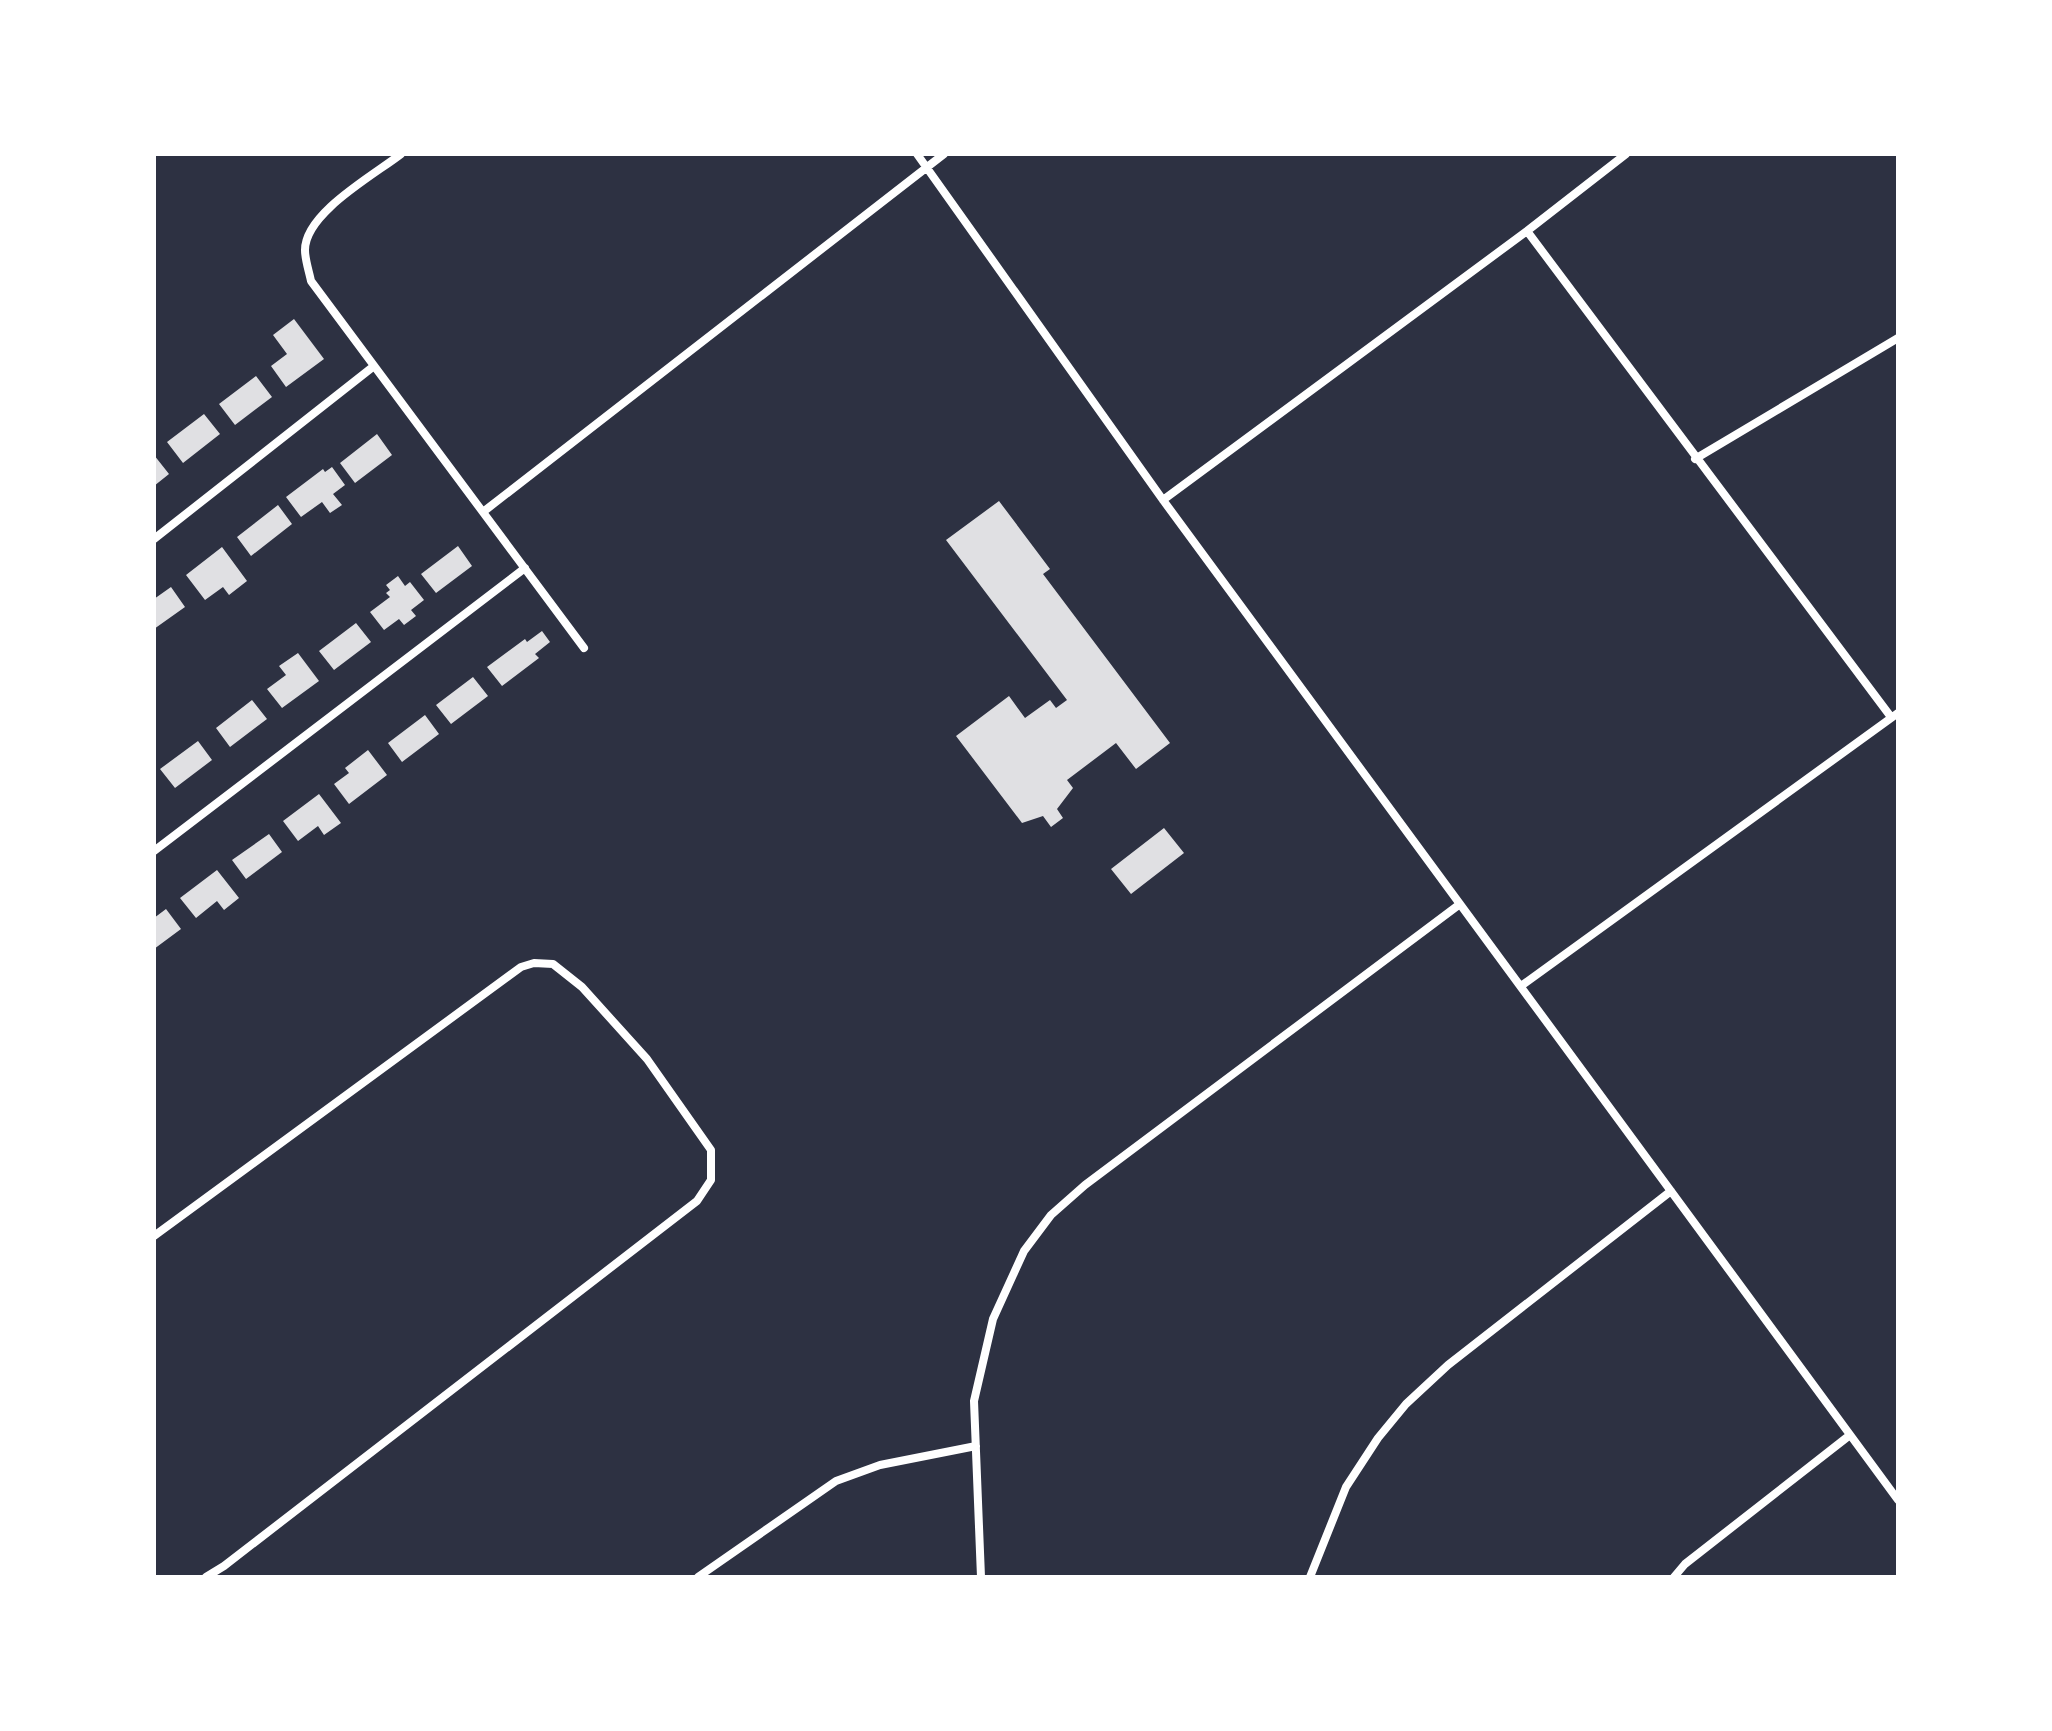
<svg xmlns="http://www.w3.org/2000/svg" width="2052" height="1731" viewBox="0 0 2052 1731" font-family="Manrope,sans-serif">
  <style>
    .building { fill: #e0e0e3 }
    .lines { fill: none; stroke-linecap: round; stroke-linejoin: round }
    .minor { stroke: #fff; stroke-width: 8 }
  </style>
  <rect width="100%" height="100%" fill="#2d3142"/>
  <!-- building -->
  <path class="building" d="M294,319l30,40 -38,28 -15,-21 16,-12 -14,-19z
    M256,376l16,21 -37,28 -16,-21z
    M204,414l16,20 -37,29 -16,-21z
    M377,434l15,21 -37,28 -15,-20z
    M154,455l15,19 -15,12z
    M332,467l13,18 -12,9 9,11 -12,8 -8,-11 -21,15 -15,-20 37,-28 2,3z
    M999,501l51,68 -7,5 127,169 -34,26 -20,-26 -49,37 6,8 -16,21 6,9 -12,9 -8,-11 -21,7 -66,-87 53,-40 16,22 25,-18 6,8 11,-8 -121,-160z
    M278,505l14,19 -41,32 -14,-19z
    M458,546l14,20 -36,27 -15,-19z
    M222,547l25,34 -18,14 -6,-8 -18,13 -19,-25z
    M398,576l7,10 5,-4 14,18 -13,10 5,6 -12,9 -5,-6 -15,11 -14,-18 20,-15 -4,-4 4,-3 -4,-5z
    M171,587l14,20 -31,22v-30z
    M356,623l15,19 -37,28 -15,-19z
    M542,631l8,11 -15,12 4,4 -37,28 -15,-19 38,-28 2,3z
    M298,653l21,28 -37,27 -15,-19 19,-14 -7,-9z
    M473,677l15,19 -37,28 -15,-19z
    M252,700l15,19 -37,28 -14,-19z
    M425,715l14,19 -37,28 -14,-19z
    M198,741l14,19 -37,28 -15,-19z
    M368,750l19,25 -38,29 -15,-20 15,-11 -4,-5z
    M319,794l22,29 -17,12 -6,-9 -20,15 -15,-20z
    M1164,828l20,25 -53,41 -20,-25z
    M269,834l13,18 -36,27 -14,-19z
    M217,870l22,28 -15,12 -7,-9 -21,17 -16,-20z
    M166,909l15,20 -27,20v-31z"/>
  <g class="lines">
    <!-- minor -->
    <path class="minor" d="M401,154c-27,21 -96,59 -96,96 0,10 4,21 6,31l273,367
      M917,154l246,346 735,1000
      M1527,231l364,486
      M1695,459l203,-121
      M1163,500l364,-269 99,-77
      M483,512l461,-358
      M154,539l220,-173
      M154,851l371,-283
      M1521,986l377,-273
      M154,1236l367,-269 13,-4 19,1 29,23 65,72 64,91v30l-14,21 -473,365 -18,11
      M698,1577l138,-96 44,-16 96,-19
      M981,1577l-7,-176 19,-82 31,-68 27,-36 34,-30 375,-281
      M1310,1577l36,-90 32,-49 28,-34 42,-39 223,-174
      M1674,1577l11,-13 165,-129"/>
  </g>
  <!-- border -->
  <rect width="2052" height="1731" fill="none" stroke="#ffffff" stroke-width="312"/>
</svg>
